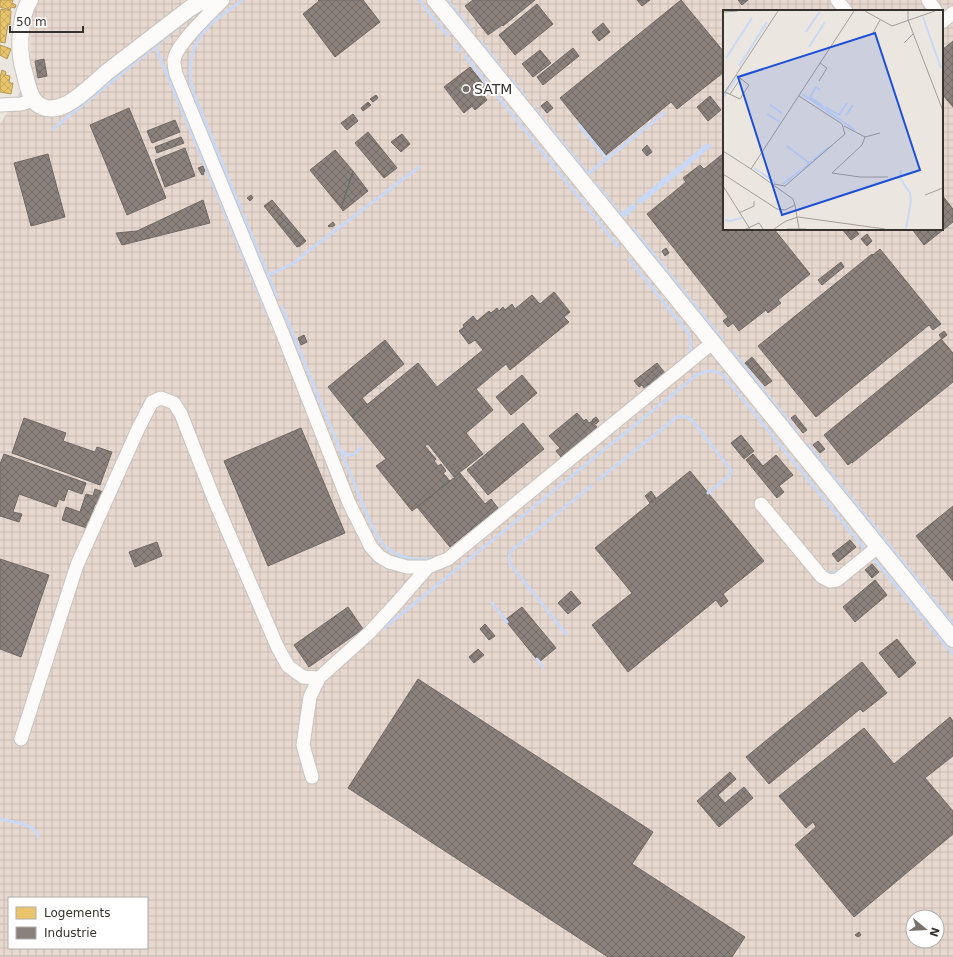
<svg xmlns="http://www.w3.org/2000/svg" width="953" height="957" viewBox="0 0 953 957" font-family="'DejaVu Sans',sans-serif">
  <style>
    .industrial { fill: url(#industrial-grid); fill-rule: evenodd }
    .homes { fill: url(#homes-cross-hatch); stroke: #b39858 }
    .industry { fill: url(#industry-cross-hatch); stroke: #716964 }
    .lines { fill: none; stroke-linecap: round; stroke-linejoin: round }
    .stream { stroke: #c9d9f5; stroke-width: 3 }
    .minor-casing { stroke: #c7c3be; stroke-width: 15 }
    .major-casing { stroke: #c7c3be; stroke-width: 18 }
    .minor { stroke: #fcfbfa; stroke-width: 13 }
    .major { stroke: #fcfbfa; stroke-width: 16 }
    .poi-dot { fill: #76716c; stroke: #fff; stroke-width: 1.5 }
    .labels { text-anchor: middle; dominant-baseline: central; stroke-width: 4; stroke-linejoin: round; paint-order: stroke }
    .poi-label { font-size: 14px; fill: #36322d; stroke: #fff; text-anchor: start }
    .inset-river { fill: none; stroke: #c9d9f5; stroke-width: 2 }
    .inset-road { fill: none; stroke: #a39e98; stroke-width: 1 }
    .view { fill: #1d4ed8; fill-opacity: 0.15; stroke: #1d4ed8; stroke-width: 2 }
    .inset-edge { fill: none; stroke: #36322d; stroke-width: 2 }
  </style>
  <defs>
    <pattern id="industrial-grid" width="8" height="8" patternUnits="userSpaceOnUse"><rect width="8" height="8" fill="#e7d8cf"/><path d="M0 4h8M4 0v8" fill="none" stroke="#c7bab2"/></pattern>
    <pattern id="homes-cross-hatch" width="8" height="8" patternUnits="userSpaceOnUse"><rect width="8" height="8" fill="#e9c46a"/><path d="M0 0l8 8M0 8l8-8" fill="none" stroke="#c8a95c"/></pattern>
    <pattern id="industry-cross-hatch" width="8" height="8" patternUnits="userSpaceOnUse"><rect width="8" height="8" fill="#8a817c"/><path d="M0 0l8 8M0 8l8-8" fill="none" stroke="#726a66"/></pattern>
  </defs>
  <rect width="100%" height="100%" fill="#ece6e0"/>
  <!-- industrial -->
  <path class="industrial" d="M36,0h917v957h-953v-833l30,-48 1,-56zM724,11h218v218h-218zM9,898h138v50h-138zM913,917h24v24h-24z"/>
  <!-- homes -->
  <path class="homes" d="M0,0h13l-1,3 4,2 -1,3 -4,-1 -1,3 -10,-3z
    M1,9l10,2 -1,14 -2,-1 -3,19 -5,-1v-28z
    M0,45l11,4 -4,10 -7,-4z
    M2,70l4,2 -1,3 5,1 -1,7h4l-2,11 -11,-2v-15z"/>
  <!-- industry -->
  <path class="industry" d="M318,0h45l17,22 -45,35 -32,-43 16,-13z
    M473,0h62l-32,26 -1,-1 -14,10 -23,-29z
    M637,0h13l-8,6z
    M681,0l43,52v20l-47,37 -6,-7 -65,53 -46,-57z
    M738,0h10l-6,5z
    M537,4l16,20 -38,31 -16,-20z
    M603,23l7,9 -11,9 -7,-9z
    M953,41v66l-11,-13v-44z
    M573,48l6,8 -36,29 -6,-8z
    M540,50l11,13 -18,14 -11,-13z
    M44,59l3,17 -9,2 -3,-17z
    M470,67l19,24 -5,5 3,4 -12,10 -3,-4 -8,7 -20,-26z
    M376,95l2,3 -5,4 -3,-3z
    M710,96l11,14 -13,11 -11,-14z
    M547,101l6,7 -6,5 -6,-7z
    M368,102l3,3 -8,6 -2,-3z
    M129,108l37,90 -39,17 -37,-90z
    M353,114l5,7 -11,9 -6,-7z
    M175,120l5,12 -28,11 -5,-12z
    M368,132l29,36 -13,10 -29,-35z
    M402,134l8,10 -9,8 -10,-10z
    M181,137l3,6 -27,10 -2,-6z
    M647,145l5,7 -5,4 -5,-6z
    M185,148l10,28 -30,11 -10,-27z
    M335,150l18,21 -12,37 -31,-38z
    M724,153v76h50l36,45 -32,26 3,3 -13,10 -2,-3 -27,21 -6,-8 -5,4 -5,-6 5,-4 -81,-103 39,-32 -3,-4 17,-13 4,4z
    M48,154l17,63 -34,9 -17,-63z
    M203,166l2,5 -2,1 1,2 -2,1 -4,-7z
    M353,171l15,20 -25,20 -2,-3z
    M251,195l2,3 -3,3 -3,-3z
    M942,195l11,14v13l-29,23 -12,-16h30z
    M203,200l7,23 -88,22 -6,-12 21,-2z
    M272,200l34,41 -6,5 -3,1 -33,-41z
    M333,222l2,3 -3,2 -1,-1 -2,1 -1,-1z
    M842,229h13l4,5 -8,6z
    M867,234l5,7 -5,5 -6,-7z
    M666,248l3,5 -4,3 -3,-5z
    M880,249l61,75 -8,6 -4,-5 -113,92 -58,-71 114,-92 1,1z
    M841,262l3,5 -22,18 -4,-5z
    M554,292l16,20 -6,5 5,5 -59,48 -4,-6 -30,25 17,21 -27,23 17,21 -29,23 -26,-33 -3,2 11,13 -2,2 4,5 3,-2 5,7 -3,2 7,8 -38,30 -36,-45 10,-7 -34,-42 66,-54 19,24 46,-37 -8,-10 -6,4 -10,-13 5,-4 -1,-2 10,-9 4,5 12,-10 2,2 6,-5 2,3 4,-4 2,3 7,-6 3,5 17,-14 8,9z
    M944,331l3,4 -5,4 -3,-4z
    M304,335l3,7 -6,3 -3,-7z
    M941,339l12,14v29l-101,81v-1l-4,3 -24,-30z
    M385,340l19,24 -42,34 5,6 -15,13 -24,-30z
    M752,357l20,24 -7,5 -20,-23z
    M657,363l8,10 -15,12 -1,-1 -5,4 -2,-3 -3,2 -5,-6z
    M522,375l15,18 -26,22 -15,-18z
    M577,413l7,8 2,-2 3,4 3,-2 5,6 -36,30 -5,-6 4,-3 -11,-12z
    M795,415l12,15 -4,3 -12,-15z
    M596,417l3,4 -3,3 -4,-4z
    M24,418l42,15 -3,8 32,11 2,-5 15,5 -12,33 -88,-32z
    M523,423l21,26 -56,46 -21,-25z
    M301,428l44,105 -77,33 -44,-105z
    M741,435l13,16 -10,8 -13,-16z
    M818,441l7,8 -5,4 -7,-8z
    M4,454l82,29 -4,11 -14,-5 -4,12 -5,-2 -3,8 -37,-13 -6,18 9,2 -3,8 -19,-6v-52z
    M753,454l10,12 13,-11 17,20 -14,11 5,6 -7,6 -31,-38z
    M690,471l74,90 -41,33 5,7 -7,6 -5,-7 -88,72 -36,-47 40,-32 -37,-45z
    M460,473l25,31 6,-5 7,9 -48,39 -33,-40z
    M95,489l8,3 -4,13 -4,-1 -8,24 -25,-8 4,-13 14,5 6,-18 7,2z
    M651,491l5,7 -6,5 -5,-7z
    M953,506v75l-37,-45z
    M850,540l6,7 -18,15 -6,-8z
    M157,542l5,14 -27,11 -6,-15z
    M0,559l49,16 -28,82 -21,-8z
    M872,564l7,8 -7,6 -7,-8z
    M875,580l12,15 -32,27 -12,-15z
    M571,591l10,12 -13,11 -10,-11z
    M348,607l15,22 -54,38 -15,-22z
    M522,607l34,41 -17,14 -34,-42z
    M485,624l10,12 -6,4 -9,-11z
    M897,639l19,24 -17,15 -20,-25z
    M478,649l6,6 -10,8 -5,-6z
    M862,662l25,31 -24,19 -3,-3 -91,75 -23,-27z
    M418,679l235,153 -21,32 113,73 -13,20h-124l-260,-169z
    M950,717l3,4v35l-28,22 28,33v23l-99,83 -59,-72 21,-18 -3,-5 -7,6 -27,-32 85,-68 30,36z
    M730,772l6,7 -18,16 7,8 19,-16 9,11 -34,29 -22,-26z
    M859,932l2,3 -3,2 -3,-2z"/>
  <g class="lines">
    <!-- stream -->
    <path class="stream" d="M419,0l29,36
      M447,0l25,31
      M480,41l23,29
      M455,44l5,7
      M155,46l113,270
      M465,56l153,190
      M510,78l15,19
      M533,107l55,67
      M579,125l28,34
      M53,129l127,-103
      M589,173l75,-60
      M595,183l26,32 12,-10
      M638,201l69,-56
      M640,203l70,-57
      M241,209l-47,-115c-8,-23 -4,-49 14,-67 9,-9 23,-18 34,-27
      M243,214l34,83
      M623,217l12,-10
      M633,229l90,111
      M629,259l60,75 2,10 -2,12
      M269,275l25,-12 22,-18 103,-78
      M282,307c24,59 48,119 73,178 7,16 17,47 29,60 13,13 33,17 51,13
      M732,351l66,82
      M723,375l141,173
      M808,445l145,179
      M342,452l10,4 9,-8
      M598,480l79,-63 6,-1 8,3 40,51 -2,6 -21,17
      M873,558l80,96
      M825,571l6,3 7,-3
      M492,603l15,19
      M384,628l309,-250c9,-7 18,-10 29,-4
      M566,634l-56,-70 -1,-7 3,-7 79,-64
      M537,659l6,8
      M0,819c11,3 35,4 38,17"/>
    <!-- minor casing -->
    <g class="minor-casing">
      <path id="minor" d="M223,0c-12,12 -48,45 -49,61 0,4 1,9 2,13l106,258 67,171 22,44 8,9 10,6 18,5h21l20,-8 264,-216
        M837,0l9,11
        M928,0l8,11
        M942,22l11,-9
        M0,105l21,-1 13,-4
        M761,504l61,73 8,4 7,-1 42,-34
        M21,739l56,-174 62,-138 13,-25 9,-4 13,5 7,11 33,85 63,147 11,20 15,11 16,1
        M312,777l-9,-32 7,-48 9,-19 50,-45 26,-28 33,-38"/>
    </g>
    <!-- major casing -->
    <g class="major-casing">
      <path id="major" d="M30,0c-11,17 -12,53 -6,71 3,12 6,32 19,36 8,3 16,1 24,-3 15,-8 27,-21 40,-32 27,-21 55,-42 82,-63l10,-6 13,-3
        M435,0l518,639"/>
    </g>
    <!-- minor -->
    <use href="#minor" class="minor"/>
    <!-- major -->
    <use href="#major" class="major"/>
  </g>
  <!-- markers -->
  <circle class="poi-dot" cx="466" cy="89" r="4"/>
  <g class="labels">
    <!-- poi labels -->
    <g class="poi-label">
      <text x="474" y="89">SATM</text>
    </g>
  </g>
  <!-- overview -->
  <g transform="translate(723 10)">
    <rect width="220" height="220" fill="#ece6e0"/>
    <path class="inset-river" d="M200,7l18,51M83,22l14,-21M86,37l16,-25M3,48l26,-40M16,56l28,-44M97,80l-4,-3 -6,10 13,9M79,84l53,36M0,88l14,-21M47,95l12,8M102,97l14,8 8,-12M44,104l13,8M123,105l7,-10M64,136l22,17M90,150l16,-13M31,158l22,15M79,160l10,-9M178,160l-1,8 10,15 1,8 -5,28M60,174l18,-14M2,210l5,1 12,-3"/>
    <path class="inset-road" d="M142,1l27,15 43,-15M185,1v9l35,91M0,2l15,-1M150,23l7,-13M181,33l9,-9M96,71l8,-13 -7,-5M2,82l15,7 9,-14 -13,-10M7,84l11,-16M0,85l55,-84M121,116l21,11 15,-4M142,127l-3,8 -30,28 28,4h28M0,141l28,18M0,164l54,35 8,1 10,-5 -2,-6 -42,-30 103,-158M51,174l11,2 60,-52 -3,-10 -43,-28M0,176l27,43M202,185l18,-7M72,195l4,24M16,203l15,-7v-5M23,219l13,-6 4,6M51,219l12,-8 12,-4 87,12M64,219h19"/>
    <path class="view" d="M152,23l45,137 -138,45 -44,-138z"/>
    <rect width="220" height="220" class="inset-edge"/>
  </g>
  <!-- legend -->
  <rect x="8" y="897" width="140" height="52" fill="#ffffff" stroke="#afadab"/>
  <rect x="16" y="907" width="20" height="12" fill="#e9c46a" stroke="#afadab"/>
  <text x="44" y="917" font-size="12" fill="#36322d">Logements</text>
  <rect x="16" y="927" width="20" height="12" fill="#8a817c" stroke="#afadab"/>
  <text x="44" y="937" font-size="12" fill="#36322d">Industrie</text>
  <!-- north arrow -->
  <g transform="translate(925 929) rotate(108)"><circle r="19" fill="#ffffff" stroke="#afadab"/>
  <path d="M0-3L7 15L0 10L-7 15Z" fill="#76716c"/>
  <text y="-6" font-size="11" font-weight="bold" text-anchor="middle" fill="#36322d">N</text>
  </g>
  <!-- scale -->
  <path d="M10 26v6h73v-6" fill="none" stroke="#36322d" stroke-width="2"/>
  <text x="16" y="26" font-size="12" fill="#36322d" stroke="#ffffff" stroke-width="3" paint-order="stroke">50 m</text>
</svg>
